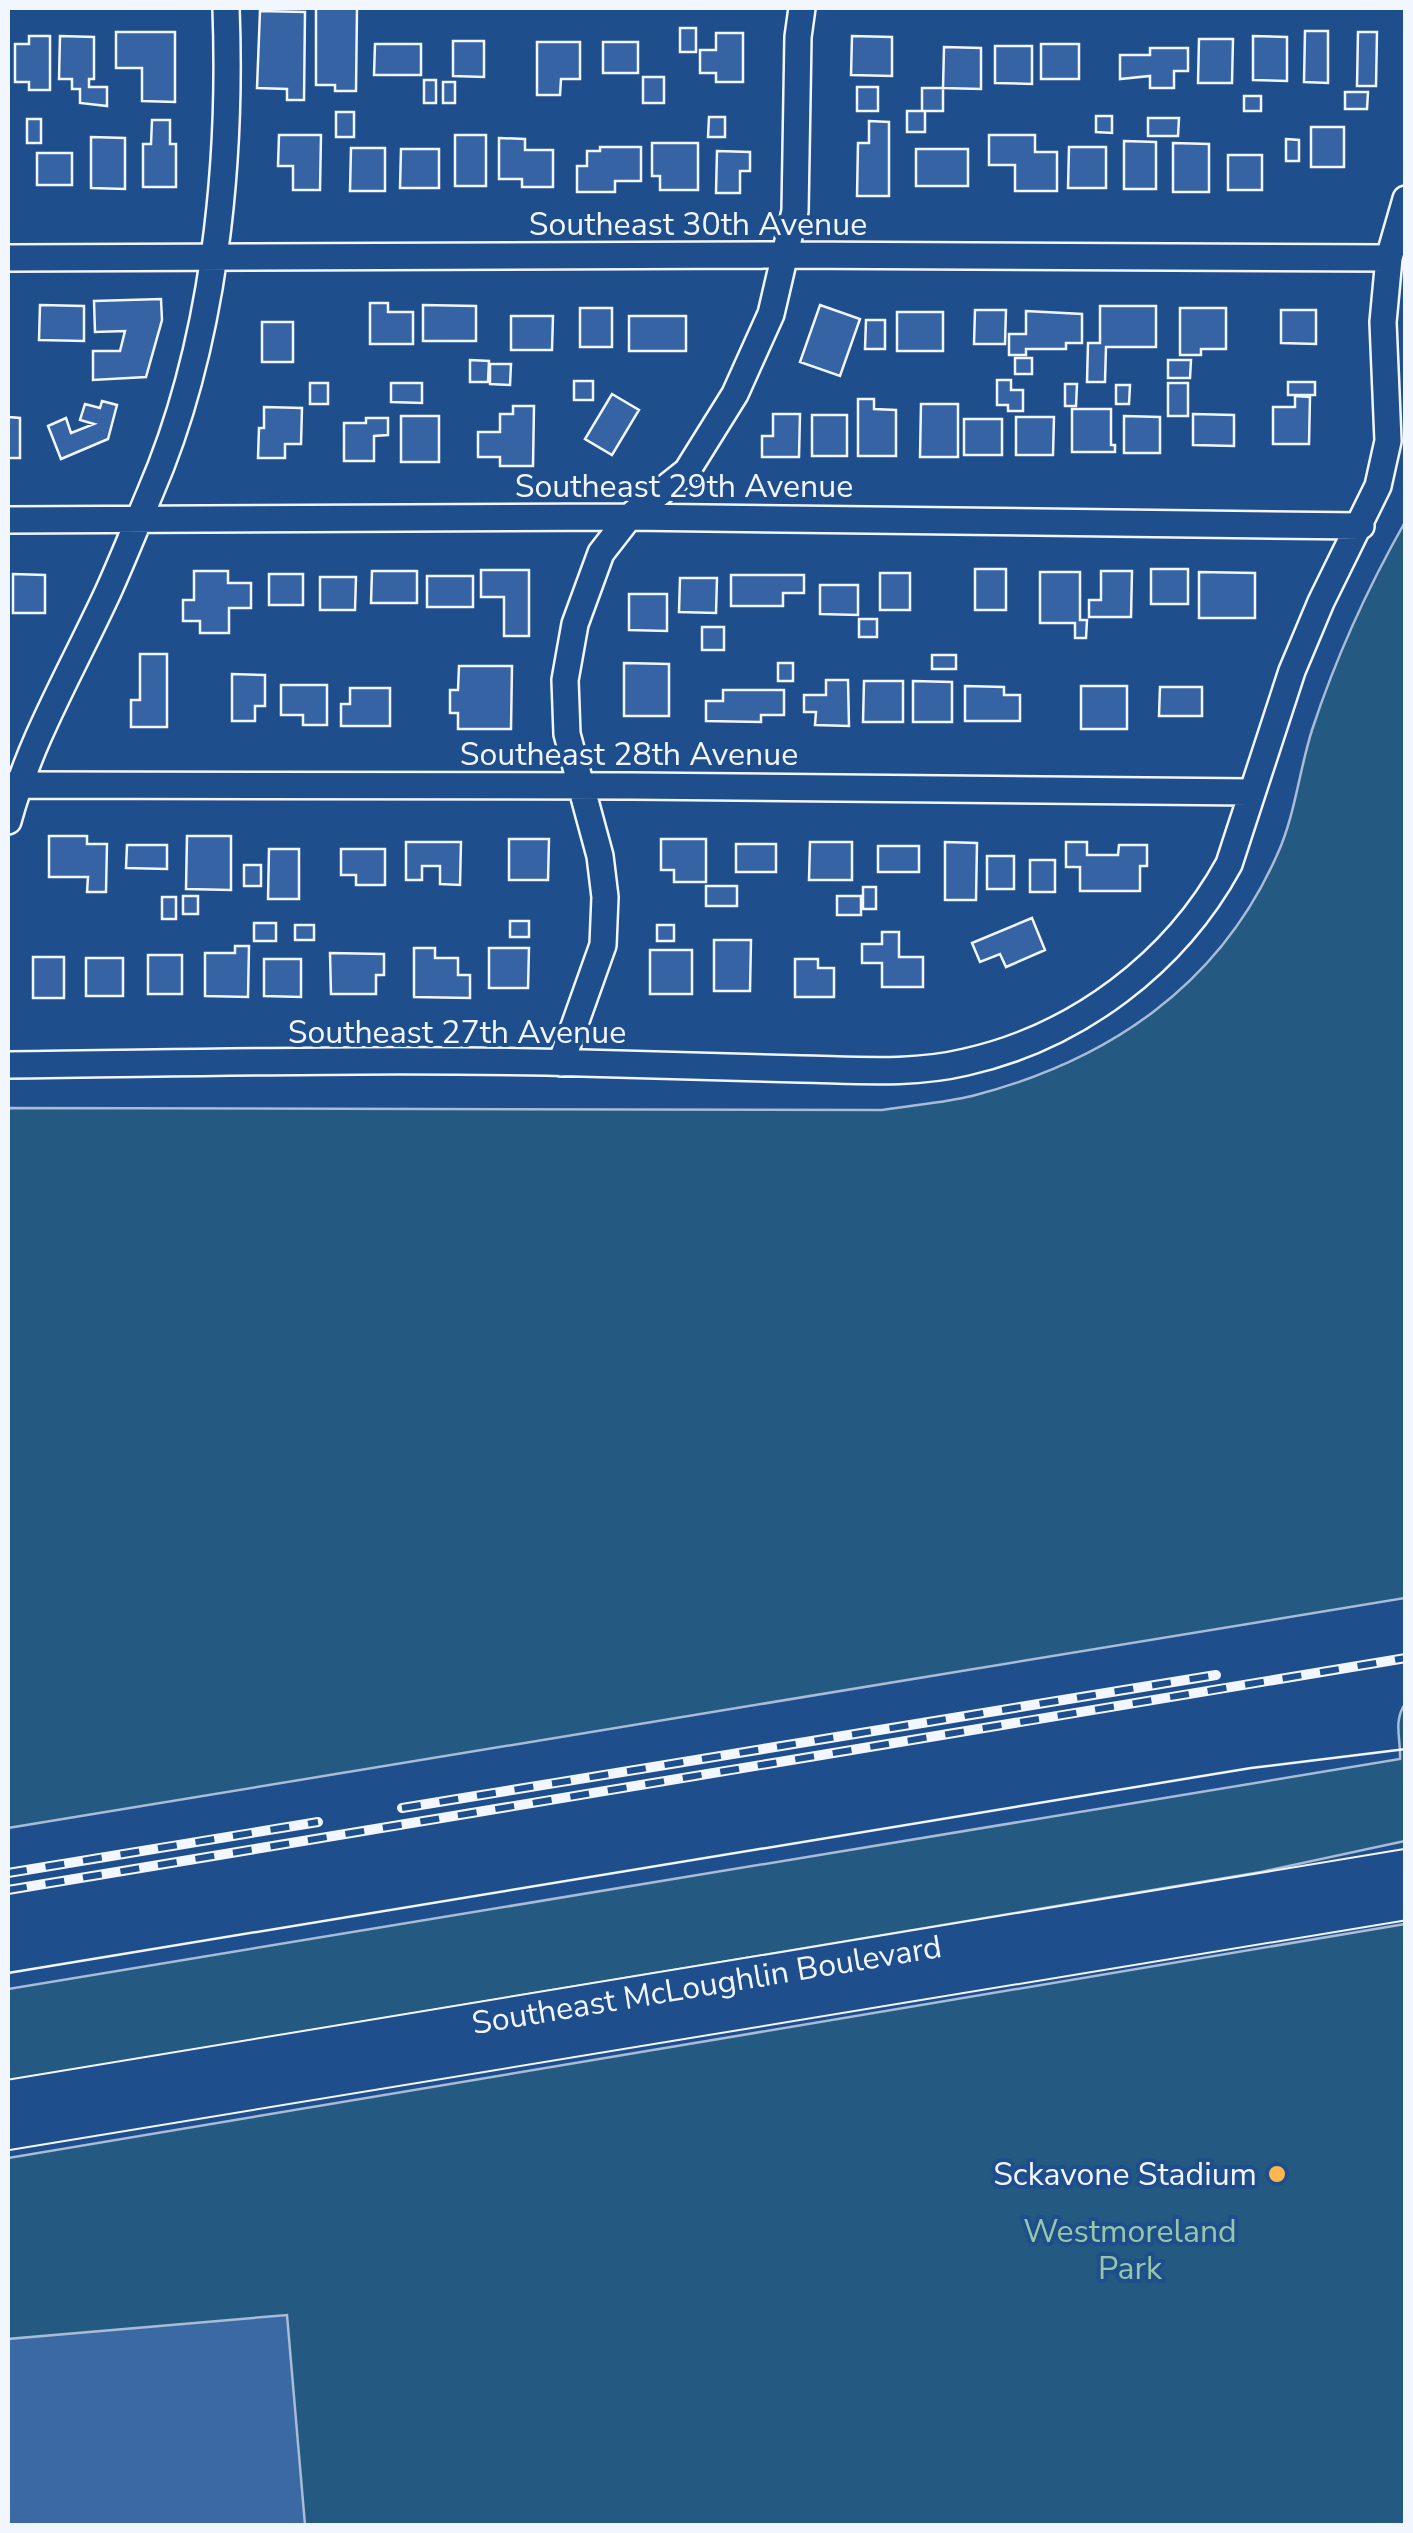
<svg xmlns="http://www.w3.org/2000/svg" width="1413" height="2533" viewBox="0 0 1413 2533" font-family="'Nunito Sans',sans-serif">
  <style>
    .green { fill: #245a82; stroke: #a8bbd7; stroke-width: 2.5 }
    .water { fill: #3b69a3; stroke: #a8bbd7; stroke-width: 2.5 }
    .building { fill: #3563a3; stroke: #f2f6ff; stroke-width: 2.5 }
    .lines { fill: none; stroke-linecap: round; stroke-linejoin: round }
    .minor-casing { stroke: #f2f6ff; stroke-width: 30 }
    .highway-casing { stroke: #f2f6ff; stroke-width: 42 }
    .minor { stroke: #1f4e8c; stroke-width: 25 }
    .highway { stroke: #1f4e8c; stroke-width: 38 }
    .tram { stroke: #f2f6ff; stroke-width: 2.5 }
    .rail-casing { stroke: #f2f6ff; stroke-width: 10 }
    .rail { stroke: #1f4e8c; stroke-width: 6; stroke-dasharray: 19; stroke-linecap: butt }
    .poi-dot { fill: #ffb74d; stroke: #1f4e8c; stroke-width: 4 }
    .labels { text-anchor: middle; dominant-baseline: central; stroke-width: 8; stroke-linejoin: round; paint-order: stroke }
    .street-label { font-size: 32px; fill: #f2f6ff; stroke: #1f4e8c }
    .poi-label { font-size: 32px; fill: #f2f6ff; stroke: #1f4e8c; text-anchor: end }
    .park-label { font-size: 32px; fill: #97c8a6; stroke: #1f4e8c }
  </style>
  <rect width="100%" height="100%" fill="#1f4e8c"/>
  <!-- green -->
  <path class="green" d="M1405,522v1076l-1397,230v-720l874,2c30,-5 61,-7 90,-14 136,-35 247,-110 305,-241 18,-39 22,-84 35,-125 24,-73 55,-141 93,-208z
    M1405,1704v137l-144,31 -1253,209v-92l1392,-230c1,-19 -7,-38 5,-55z
    M1405,1924v601h-1397v-367z"/>
  <!-- water -->
  <path class="water" d="M287,2315l18,210h-297v-186z"/>
  <!-- building -->
  <path class="building" d="M316,8h41l-1,83h-21v-6h-19z
    M260,11l45,1 -1,88h-17v-11l-30,-1z
    M680,28h16v24h-16z
    M1305,31h23v52l-24,-1z
    M116,32h59v70l-33,-1v-33h-26z
    M1358,32h19l-1,54h-19z
    M716,33h27v49h-27v-9h-16v-23h16z
    M29,36h21v54h-21v-8h-14v-38h14z
    M60,36l34,1v42h-5v8h18v19l-27,-3v-14h-8v-10h-13z
    M852,36l40,1v39l-41,-1z
    M1253,36l34,1v44l-34,-1z
    M1199,39h34l-1,44h-34z
    M453,41h31v36l-31,-1z
    M537,42h43v37h-19l-1,16h-23z
    M603,42h35v31h-35z
    M375,44h46v31h-47z
    M1041,44h38v35h-38z
    M995,46h37v38l-37,-1z
    M944,47l37,1v41l-38,-1z
    M1150,48h38v23h-14v17h-24v-12l-30,3v-24h30z
    M643,77h21v26h-21z
    M424,80h12v23h-12z
    M443,82h12v21h-12z
    M857,87h21v24h-21z
    M922,88h21v23h-21z
    M1345,92h23l-1,17h-22z
    M1244,96h17v15h-17z
    M907,111h18v21h-18z
    M336,112h18v25h-18z
    M1096,116h16v17l-16,-1z
    M709,117h16v20h-17z
    M1148,118h31l-1,18h-30z
    M27,119h14v24h-14z
    M152,120h18v24h6v43h-33v-43h8z
    M869,121l20,1v74h-32l1,-53h11z
    M1311,127h33v40h-33z
    M279,135h42l-1,55h-27v-24h-15z
    M455,135h31v51h-31z
    M989,135h46v17h22v39h-42v-26h-26z
    M91,137l34,1v51l-34,-1z
    M499,138l26,1v11h28v37h-31v-8h-23z
    M1286,139l13,1v21h-13z
    M1124,141l32,1v47h-32z
    M652,143h46v47h-38v-14h-8z
    M1173,143l36,1v48h-36z
    M600,147h41v34h-26v11h-38v-26h10v-15h13z
    M1069,147h37v41h-38z
    M351,148h34v43h-35z
    M401,149h38v39h-39z
    M916,149h52v37h-52z
    M717,151l33,1v19h-10v22h-24z
    M37,153h35v32h-35z
    M1228,155h34v35h-34z
    M161,299l1,21 -16,57 -53,3v-29h27l5,-20 -30,1 -1,-31z
    M370,303h18v9h25v32h-43z
    M40,305l44,1v35l-45,-1z
    M423,305l53,1v35h-53z
    M820,305l40,14 -20,57 -40,-14z
    M1100,306h56v41h-50l-1,35h-18l1,-39h12z
    M580,308h32v39h-32z
    M1180,308h46v41h-25v6h-21z
    M975,310h31l-1,34h-31z
    M1281,310h35v34l-35,-1z
    M1026,311l56,3v29h-16v6h-40v6h-17v-21h17z
    M897,312h46v39h-46z
    M511,316h42l-1,34h-41z
    M629,316h57v35h-57z
    M866,320h19v29h-20z
    M262,322h31v40h-31z
    M1015,358h17v16h-17z
    M470,360l19,1 -1,21h-18z
    M1168,360h23l-1,18h-22z
    M490,364h21l-1,21 -20,-1z
    M997,380h14v10h12v21h-15v-6h-11z
    M574,381h19v19h-19z
    M1288,382h27v13h-27z
    M310,383h18v21h-18z
    M391,383h31v20l-31,-1z
    M1168,383h20v33h-20z
    M1065,384h12l-1,22h-11z
    M1116,385h14l-1,19h-13z
    M612,394l27,16 -27,45 -27,-16z
    M1295,396l15,1 -1,47h-36v-37h22z
    M858,399h16v10l22,1v46h-38z
    M102,401l15,4 -9,34 -47,20 -13,-33 18,-8 5,15 23,-9 -14,-4 5,-16 15,4z
    M921,404h37v53h-38z
    M513,406h21l-1,60h-33v-9h-22v-25h22v-18h13z
    M264,407l38,1 -1,36h-16v14h-27l1,-30h5z
    M8,408l1,9 11,1v40h-12z
    M1072,409h39v36h4v7h-43z
    M773,414h27l-1,43h-37v-21h11z
    M1193,414l41,1v31l-41,-1z
    M812,415h35v41h-35z
    M401,416h38v46h-38z
    M1124,416l36,1v36h-36z
    M1016,417h38l-1,38h-37z
    M366,418h22v17l-14,1v25h-30v-38h22z
    M964,419h38v36h-38z
    M975,569h31v41h-31z
    M1151,569h37v35h-37z
    M481,570h48v66h-25v-39h-23z
    M194,571h34v12h23v25h-22v25h-29v-12h-17v-21h11z
    M372,571h45v32h-46z
    M1101,571h31l-1,46h-42v-17h12z
    M1040,572h40v48h7l-1,18h-11v-15h-35z
    M1199,572l56,1v45h-56z
    M880,573h30v37h-30z
    M13,574l32,1v38h-32z
    M269,574h34v31h-34z
    M731,575h73v18h-21v13h-52z
    M427,576h46v31h-46z
    M320,577h36l-1,33h-35z
    M680,578h37l-1,35 -37,-1z
    M820,585h38v30l-38,-1z
    M629,594h38v37l-38,-1z
    M859,619h18v18h-18z
    M702,627h22v23h-22z
    M140,654h27v73h-36v-27h9z
    M932,655h24v14h-24z
    M624,663l45,1v52h-45z
    M778,663h15v18h-15z
    M459,666h53l-1,63h-53v-16h-8v-23h8z
    M232,674l33,1v31h-10v15h-23z
    M826,680h22l1,46 -34,-1 1,-13h-12v-17h22z
    M864,681h39v41h-40z
    M913,681l39,1v40h-39z
    M281,685h46v40h-24v-10h-22z
    M965,686l39,1v8h16v26h-55z
    M1081,686h46v43h-46z
    M1160,687h42v29h-43z
    M350,688h40v38h-49v-22h9z
    M723,690h61v25h-23v7l-55,-1v-20h17z
    M49,836h38v8h20l-1,48h-19l1,-15h-39z
    M187,836h44v54l-45,-1z
    M509,839h40l-1,41h-39z
    M661,839h45v43h-32v-12h-13z
    M406,842h55l-1,43 -20,-1v-18h-18v14h-16z
    M810,842h42v38h-43z
    M945,842l32,1 -1,57h-31z
    M1066,842h21v13h31l1,-10h28v21h-7v25h-60v-24h-14z
    M736,844h40v28h-40z
    M127,845h40v24l-41,-1z
    M878,846h41v26h-41z
    M269,849h30v50h-31z
    M341,849h44v36h-29v-10h-15z
    M987,856h27v33h-27z
    M1030,860h25v32h-25z
    M244,865h17v21h-17z
    M706,886h31v20h-31z
    M863,887h13v22h-13z
    M183,896h15v18h-15z
    M837,896h24v19h-24z
    M162,897h14v22h-14z
    M1032,918l13,32 -39,17 -6,-13 -20,8 -8,-19z
    M510,921h19v16h-19z
    M254,923h22v18h-22z
    M295,925h19v15h-19z
    M657,925h17v16h-17z
    M882,932h17v25h24v30h-41v-24h-20v-19h20z
    M714,940h37l-1,51h-36z
    M235,946h14l-1,51 -43,-1v-43h30z
    M414,948h21v10h23v17h12v23l-56,-1z
    M489,948h40l-1,40h-39z
    M650,950h42v44h-42z
    M330,953l54,1v21h-8v19h-45z
    M148,955h34v39h-34z
    M33,957h31v41h-31z
    M86,958h37v38h-37z
    M264,959h37v38l-37,-1z
    M795,959h23v9h16v29h-39z"/>
  <g class="lines">
    <!-- minor casing -->
    <g class="minor-casing">
      <path id="minor" d="M8,258l777,-3 604,3
        M8,520l621,-3 732,9
        M8,785l624,1 618,6
        M8,821c22,-81 65,-153 100,-229 15,-33 28,-66 42,-99 64,-148 82,-326 76,-485
        M561,1063l42,-118 2,-48 -5,-41 -33,-122 -2,-54 10,-56 26,-71 28,-36 58,-46 48,-77 36,-80 24,-103 3,-174 4,-29
        M8,1065c191,-2 383,-7 574,-2 73,2 146,4 219,6 55,1 111,6 165,-7 111,-25 209,-99 263,-198l63,-193 29,-69 57,-116 10,-45 -5,-119 6,-64 17,-59"/>
    </g>
    <!-- highway casing -->
    <g class="highway-casing">
      <g id="highway">
        <path id="s1" d="M8,2100l1398,-231"/>
        <path d="M8,2130l1398,-230"/>
      </g>
    </g>
    <!-- minor -->
    <use href="#minor" class="minor"/>
    <!-- highway -->
    <use href="#highway" class="highway"/>
    <!-- tram -->
    <path class="tram" d="M8,1973l1243,-205 155,-19"/>
    <!-- rail casing -->
    <g class="rail-casing">
      <path id="rail" d="M402,1808l814,-133
        M8,1873l310,-51
        M8,1890l1398,-232"/>
    </g>
    <!-- rail -->
    <use href="#rail" class="rail"/>
  </g>
  <!-- markers -->
  <circle class="poi-dot" cx="1277" cy="2174" r="10"/>
  <g class="labels">
    <!-- street labels -->
    <g class="street-label">
      <text x="698" y="224">Southeast 30th Avenue</text>
      <text x="684" y="486">Southeast 29th Avenue</text>
      <text x="629" y="754">Southeast 28th Avenue</text>
      <text x="457" y="1032">Southeast 27th Avenue</text>
      <text stroke="none"><textPath href="#s1" startOffset="708">Southeast McLoughlin Boulevard</textPath></text>
    </g>
    <!-- poi labels -->
    <g class="poi-label">
      <text x="1257" y="2174">Sckavone Stadium</text>
    </g>
    <!-- park labels -->
    <g class="park-label">
      <text x="1130" y="2231">Westmoreland<tspan x="1130" dy="37">Park</tspan></text>
    </g>
  </g>
  <!-- border -->
  <rect width="1413" height="2533" fill="none" stroke="#f2f6ff" stroke-width="20"/>
</svg>
